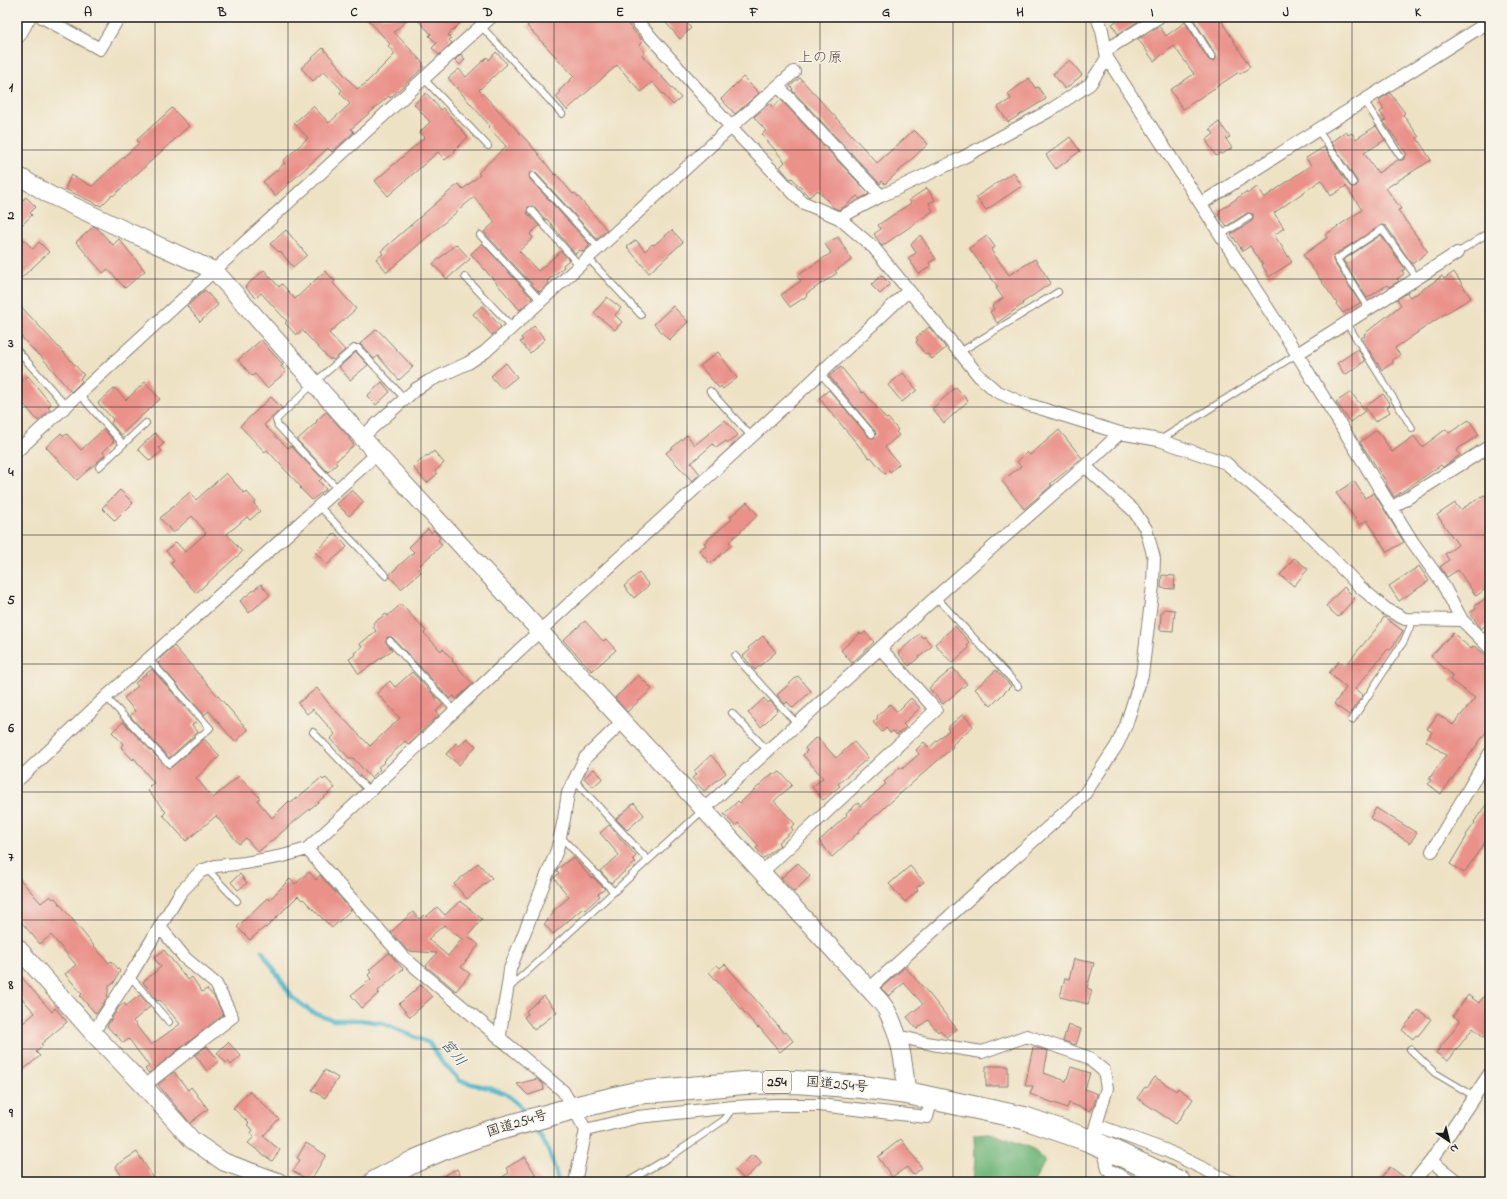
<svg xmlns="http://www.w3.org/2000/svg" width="1507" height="1199" viewBox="0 0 1507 1199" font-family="'Indie Flower','Klee One',sans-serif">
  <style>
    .forest { fill: #73b77b; stroke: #486a4c }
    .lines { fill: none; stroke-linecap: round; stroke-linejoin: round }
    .stream { stroke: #48b2c7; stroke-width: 4.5 }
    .building { fill: #ea918a; fill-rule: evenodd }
    .lane-casing { stroke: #857f70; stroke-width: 8 }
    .street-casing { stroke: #857f70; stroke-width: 14 }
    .secondary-casing { stroke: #857f70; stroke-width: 19 }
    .highway-casing { stroke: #857f70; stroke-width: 24 }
    .lane { stroke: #fff; stroke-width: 6 }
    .street { stroke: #fff; stroke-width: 12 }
    .secondary { stroke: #fff; stroke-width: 17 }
    .highway { stroke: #fff; stroke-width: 22 }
    .grid { fill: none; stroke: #1c1c1c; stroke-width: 1; stroke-opacity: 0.55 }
    .labels { text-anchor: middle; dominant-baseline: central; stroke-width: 3; stroke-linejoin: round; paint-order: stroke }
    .shield { fill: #f7f3e8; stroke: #5e5c59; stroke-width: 1 }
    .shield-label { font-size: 13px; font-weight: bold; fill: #1c1c1c }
    .street-label { font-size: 14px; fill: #1c1c1c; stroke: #f7f3e8 }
    .neighbourhood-label { font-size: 15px; fill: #644542; stroke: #f7f3e8 }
    .water-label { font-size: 15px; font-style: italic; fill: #2e5860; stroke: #f7f3e8 }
    .neatline { fill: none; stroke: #1c1c1c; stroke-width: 1.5 }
    .grid-label { font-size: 13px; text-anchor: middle; font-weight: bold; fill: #1c1c1c }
  </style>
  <rect width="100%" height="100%" fill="#f7f3e8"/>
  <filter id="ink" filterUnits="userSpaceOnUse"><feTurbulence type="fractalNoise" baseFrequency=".025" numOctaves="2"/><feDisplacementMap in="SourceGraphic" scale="8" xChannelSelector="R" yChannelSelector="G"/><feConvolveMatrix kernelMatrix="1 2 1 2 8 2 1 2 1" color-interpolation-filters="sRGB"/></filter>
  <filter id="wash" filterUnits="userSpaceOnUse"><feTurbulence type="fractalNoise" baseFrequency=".012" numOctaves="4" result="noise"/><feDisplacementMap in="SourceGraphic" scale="16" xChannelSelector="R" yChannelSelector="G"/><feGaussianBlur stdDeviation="0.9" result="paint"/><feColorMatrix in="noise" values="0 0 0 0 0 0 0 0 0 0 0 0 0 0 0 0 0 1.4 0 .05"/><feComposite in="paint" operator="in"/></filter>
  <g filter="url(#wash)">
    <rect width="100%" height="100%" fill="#eee2c5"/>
    <!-- forest -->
    <path class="forest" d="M990,1133l42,15 13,13 -11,21h-61l2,-22 -1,-26z"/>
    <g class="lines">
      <!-- stream -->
      <path class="stream" d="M262,951l30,46 20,15 21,8h27l23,3 46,20 12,18 19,20 29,7 17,6 12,10 9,12
        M533,1125c13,17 21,36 25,57"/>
    </g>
    <g id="blocks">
      <!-- building -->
      <path class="building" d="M366,17h44l-16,15 29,31v5l-33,30 -1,-2 -38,33 3,3 -22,20 -4,-4 -53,48 -12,-14 22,-19 -2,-2 25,-23 -14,-15 19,-17 16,17 21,-19 -10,-11 2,-3 -18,-19 -11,10 -12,-13 22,-20 19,22 -1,1 16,18 8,-5 30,-30 -7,-8 2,-2z
        M415,17h51l-18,18 3,3 -2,2 3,3 -13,12 -7,-7 5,-5 -8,-7 2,-2z
        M537,17h84l22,24 -4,4 6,7 -3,3 39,43 -8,7 -21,-23 -11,10 -24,-27 -50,45 -11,-13 4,-4 -1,-2 15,-15 -47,-50z
        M661,17h21l9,11 -11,11z
        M1122,17h23l-27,17 -6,-10z
        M1192,17h27l31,50 -10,7 -1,-2 -56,37 -13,-19 24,-16 -20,-28 -20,15 -16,-22 21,-13 7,10 19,-14 23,37 2,2h4l2,-2v-4z
        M496,52l11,12 -28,26 52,55 24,30 1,-1 17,20 2,-1 32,37 -10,9 -61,-66 -4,-1 -3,2 1,5 60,66 -7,7 -3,-2 -5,4 -28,-35 -1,1 -13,-14 -5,1 -1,6 12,13 -9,8 3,4 -14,13 19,20 23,-20 8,9 -6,5 1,2 -17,14 2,2 -10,9 -55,-60 11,-10 -21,-25 -87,75 -11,-13 7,-5 -2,-3 77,-67 5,5 17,-14 -2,-2 28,-27 -18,-19 2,-1 -42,-48 11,-9 7,8 21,-20 2,3z
        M461,54l4,5 -5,6 -5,-5z
        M1070,60l12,15 -17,14 -12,-15z
        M743,77l16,16 -24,21 -14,-15z
        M800,78l77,85 37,-33 14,14 -43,40 -3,-3 -2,3 -88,-94 1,-1 -3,-3z
        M1029,78l6,10 3,-1 8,12 -38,23 -10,-15 13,-8 -3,-5z
        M426,93l15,17 2,-2 25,29 -14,14 1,1 -10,8 -7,-8 -50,44 -13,-15 50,-44 -5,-5 10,-10 -16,-18z
        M1390,93l15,20 -2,2 16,22 -2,1 14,22 -45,28 15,21 -3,1 30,42 -16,12 -26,-38 -4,-1 -48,30 -1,2v4l27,42 -17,10 -7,-9 1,-1 -34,-48 24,-17 -2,-3 37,-25 -16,-24 -15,10 -10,-16 -47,33 10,15 -10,7 18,27 -23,15 -7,-12 1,-1 -13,-18 -7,5 -12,-17 21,-13 1,-4v-3l-6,-1 -20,13 -9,-11 2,-2 -1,-2 27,-19 1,2 10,-7 7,11 47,-33 -5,-7 18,-11 25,38 2,2h4l2,-2v-4l-26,-39 15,-11 2,4 4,-2 4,6 20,-13 9,14 -21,13 14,20 20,-13h5l4,-6 -24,-33 3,-1 -6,-8 4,-3 -5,-9z
        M781,100l88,94 -9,5 -3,-3 -12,10 -6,4 -5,-2 -16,-18 -9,7 -17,-19 -2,1 -10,-12 5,-5 -20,-24 -3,-4 4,-3 -12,-14 15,-13 4,3z
        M172,108l17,18 -76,70 -1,-1 -11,11 -36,-17 6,-14 21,11 47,-43 -2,-3z
        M1219,122l11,15 -4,2 6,9 -10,6 -2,-1 -4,3 -10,-16 8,-6 -4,-5z
        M1070,137l10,14 -24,18 -10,-14z
        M1013,172l9,14 -36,24 -10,-13z
        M927,188l8,12 -6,3 4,8 -51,35 -8,-12 7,-5 -3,-4 33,-22 -2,-3z
        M26,197l10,10 -6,6 2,2 -15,15v-30l3,3z
        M94,226l4,3 15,16 6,-6 26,32 -20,17 -17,-19 -5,4 -27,-31z
        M286,230l21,25 -14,12 -13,-16 -1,1 -9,-8z
        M672,230l11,12 -34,31 -22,-26 9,-7 9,11 7,-7 2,1z
        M17,233l16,16 6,-7 10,10 -32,30z
        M920,235l16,24 -7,4 2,3 -12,8 -11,-16 8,-5 -5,-8z
        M1381,235l24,34 -3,2 2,3 -7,5 2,2 -10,6 -2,-2 -20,13 -24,-38z
        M987,236l8,11 -4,3 18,25 26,-16 16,24 -29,20 1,1 -26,19 -7,-11 4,-3 -2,-3 11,-8 -7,-10 2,-1 -29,-39z
        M838,237l14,23 -17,11 2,2 -31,21 1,2 -17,11 -9,-12 20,-14 -4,-5 34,-23 -6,-9z
        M482,243l50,55 -12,12 -49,-56z
        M456,244l14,15 -23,20 -14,-15z
        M264,270l15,17 3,-3 13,15 30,-28 10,10 -2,2 23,26 -27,24 16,17 -12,10 -2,-2 -1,2 -28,-30 -6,5 -11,-12 2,-2 -26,-28 -5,5 -11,-11z
        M1454,272l17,26 -28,17 -48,33 5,7 -8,5 2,2 -12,8 -21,-32 4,-2 -1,-2 37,-29 -4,-6 10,-6 3,4 5,-3v1l27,-19 2,3z
        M881,275l9,9 -10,10 -9,-9z
        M205,290l13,15 -18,17 -13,-16z
        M607,297l14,11 -6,7 7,7 -7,8 -21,-17z
        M17,302l67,73 -4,3 2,3 -11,11 -32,-38 -1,1 -21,-23z
        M482,306l19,21 -9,8 -19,-21z
        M673,306l15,16 -19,18 -15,-16z
        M534,326l11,13 -15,14 -10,-11 3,-2 -2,-2z
        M929,327l17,21 -14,11 -5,-6 -2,1 -9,-12 2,-2 -2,-2z
        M377,329l36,38 -14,13 -21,-24 -4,3 -14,-15z
        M261,340l22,25 -2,1 5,6 -19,16 -12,-14 -3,2 -14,-16z
        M1358,349l7,12 -20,14 -8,-12z
        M356,352l12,13 -18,15 -11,-13z
        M718,352l19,26 -14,11 -2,-3 -2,2 -19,-22z
        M506,363l11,14 -15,12 -11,-13z
        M841,367l21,26 2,-1 22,27 2,-1 10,12 -2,2 3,3 -14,12 14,17 -9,8 -1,-2 -4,4 -14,-17 -2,1 -50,-60 10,-8 40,47 3,1 3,-1 1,-3 -1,-3 -46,-55z
        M903,373l14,17 -15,12 -14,-17z
        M28,376l23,28 -3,3 2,3 -12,11 -21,-25v-11z
        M145,382l15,17 -39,36 -10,-12 2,-4 -15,-16 17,-15 11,12z
        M382,382l8,10 -14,13 -9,-9z
        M956,387l12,14 -24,22 -12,-14z
        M1351,392l14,19 -15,11 -14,-20z
        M1383,394l7,11 -3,2 3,5 -15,10 -10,-15z
        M271,397l11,11 -18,17 24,23 3,-2 31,32 -3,3 7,8 -14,11 -12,-12 1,-1 -34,-37 -2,2 -25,-26z
        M326,412l24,26 -1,1 5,6 -19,17 2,2 -9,8 -31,-32 20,-18 -1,-1z
        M725,420l13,15 -10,8 -2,-2 -10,7 -3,-4 -22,19 9,11 -8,7 -26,-28 21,-18 8,10z
        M1469,420l10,15 -20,13 -2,3 3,4 -17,12 -2,-2 -47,32 -8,-13 1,-1 -27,-41 17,-12 15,22 22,-16 8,11 24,-18 3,4z
        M104,429l10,12 -11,11 2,3 -28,25 -31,-33 15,-14 3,3 3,-2 14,16z
        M1059,430l23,28 -32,26 2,1 -28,24 -22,-28 19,-15 -4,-4 10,-10 3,3z
        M155,433l9,10 -5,5 3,3 -12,10 -12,-12z
        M434,451l10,12 -9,8 2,3 -10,9 -14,-16 14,-12 1,1z
        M226,473l18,20 2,-2 10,11 -2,2 6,7 -10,9 -3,-3 -20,17 15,18 -46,41 -26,-30 4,-3 -8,-9 10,-9 9,10 21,-19 -14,-17 -19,17 -13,-15 30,-26 6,8z
        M1354,481l11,17 9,-5 30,49 -17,10 -20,-32 -7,5 -24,-32z
        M120,490l13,13 -18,18 -13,-13z
        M352,490l12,12 -15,14 -12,-12z
        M1490,493v93l-14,10 -18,-26 -11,7 -7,-10 9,-7 -4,-6 13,-9 -21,-30 18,-12 5,7 24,-15 1,1z
        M747,502l11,13 -29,27 3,3 -22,19 -11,-14 7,-5 -2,-2 28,-24 -2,-2z
        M428,529l3,4 3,-3 6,8 -2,2 4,5 -22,20 1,2 -3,2 3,3 -20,17 -11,-12v-3l24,-22 -5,-5z
        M335,533l12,14 -20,18 -12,-13z
        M1294,558l14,11 -14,17 -14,-11z
        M1419,566l10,15 -30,20 -10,-15z
        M639,573l10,12 -15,13 -10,-12z
        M1162,575l13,1 -1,13 -13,-1z
        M261,584l9,11 -21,18 -9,-12z
        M1344,587l11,11 -17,19 -12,-11z
        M1490,595v27l-9,7 -11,-16 6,-4 -1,-3z
        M401,604l25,27 -2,2 17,18 2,-2 10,11 -1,1 21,23 -17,15 -2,-3 -4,3 -58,-62h-5l-1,5 6,8 -33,24 -10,-15 6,-4 -1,-2 8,-6 -2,-3 16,-13 -3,-4 2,-1 -2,-3 13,-9 2,2z
        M1164,609l11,1 -2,21 -13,-1 1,-18h2z
        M1384,617l19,14 -13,19 -2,-1 -33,40 8,6 -14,20 -15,-11 12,-16 -17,-15 10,-12 6,5 31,-37z
        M585,621l18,20 3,-2 10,11 -24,21 -29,-31z
        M955,626l15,17 -3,3 2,2 -17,15 -17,-19z
        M865,632l9,10 -22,21 -11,-13 19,-17 2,2z
        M1453,633l18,16 3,-3 16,12v69l-49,67 -13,-10 3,-4 -2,-1 17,-24 -20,-14 6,-9 -5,-3 11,-15 15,11 22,-27 -25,-18 3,-4 -22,-20z
        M919,634l4,4 1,-2 8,10 -23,20 -11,-13z
        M763,636l13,16 -21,18 -12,-14 7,-6 -2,-2z
        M174,646l74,84 -13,12 -26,-31 -5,4 -46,-52 4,-3 -2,-2z
        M953,668l14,16 -24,20 -14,-16z
        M152,669l45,52 -5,4 6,7 -29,26 -39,-42 5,-5 -11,-13 14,-12 -3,-3z
        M996,670l15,16 -20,20 -16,-17z
        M412,672l31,33 -7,6 3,4 -31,29 -3,-3 -21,20 1,1 -7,5 2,2 -9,9 -18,-20 -2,2 -20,-21 4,-5 -22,-25 -6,5 -9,-11 19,-15 13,17 40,41 30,-28 -23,-25 13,-12 5,6z
        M638,675l14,14 -25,23 -12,-14z
        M798,676l13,15 -18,17 -6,-6 -2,2 -8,-9z
        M764,698l4,5 2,-2 8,9 -17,17 -13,-14z
        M911,698l9,10 -17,16 3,3 -9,8 -4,-4 -3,2 -4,-5 -4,4 -9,-10 5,-4 -1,-2 13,-12 7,8z
        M963,714l10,12 -21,19 1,2 -95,84 1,1 -27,25 -13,-16 28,-26 -1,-2 12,-10 2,3 26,-22 -2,-2 16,-15 2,2 17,-15 -3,-4 8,-8 5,6 20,-18 -2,-2z
        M123,722l45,46 4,-1 32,-28 16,17 -24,22 17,20 26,-22 21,22 -3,2 15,18 17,-17 2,2 30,-25 2,2 3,-2 9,10 -77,64 -12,-14 -7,6 -23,-28 -30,25 -23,-26 3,-3 -18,-21 3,-3 -2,-2 5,-3 -20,-25 -1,2 -12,-13 2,-3 -11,-12z
        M467,738l9,8 -17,19 -13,-11 10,-11 3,3z
        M815,738l1,1 2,-1 18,20 18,-16 14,16 -30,26 2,2 -17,14 -11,-13 11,-9 -20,-23 4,-4 -2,-3z
        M711,755l15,18 -22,18 -12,-13 5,-4 -3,-3z
        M594,769l9,9 -10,9 -9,-9z
        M780,772l12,13 -18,16 21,23 -4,3 2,3 -15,13 2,2 -16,13 -8,-10 3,-2 -21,-23 -3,3 -11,-12 14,-13 2,2 33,-30 2,2z
        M1490,799v36l-26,38 -14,-9 17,-28 -1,-1 9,-12 -1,-1z
        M634,803l10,12 -17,15 -11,-11z
        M1376,808l41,25 -7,10 -40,-25z
        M609,825l27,31 -3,3 3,3 -25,21 -11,-12 19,-16 -19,-22z
        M573,857l18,21 2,-1 12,12 -7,5 2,2 -15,14 -2,-2 -30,26 -9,-10 4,-3 -1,-2 7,-6 -2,-1 17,-15 -15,-19 5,-5 -2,-2v-2z
        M478,863l14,15 -25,21 -13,-15z
        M798,863l12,13 -16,16 -13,-14z
        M910,866l14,16 -8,6 2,2 -13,12 -16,-18z
        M309,872l7,8 4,-5 31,35 -19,18 -29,-29 -1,1 -4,-4 -32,32 -1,-1 -15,13 -13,-13 30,-29 2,2 21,-21 5,5z
        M240,874l7,9 -9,7 -7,-8z
        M17,876l24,27 9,-7 3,3 2,-1 39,48 15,17 2,-2 9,10 -6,12 -5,3 -2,12 -11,16 -16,-18 2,-2 -17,-20 11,-9 -25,-30 -11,9 -23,-27z
        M460,901l22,18 -14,17 11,9 -18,22 9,7 -14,17 -30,-25 11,-13 -29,-2 -17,-19 22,-20 6,7 5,-4 2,2 11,-10 8,8zM444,925l18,14 -14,17 -20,-17z
        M164,950l24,30 4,-3 10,15 5,-3 8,9 8,17 -74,58 -4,-4 4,-3 -20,-27 -6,4 -8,-10 -1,1 -7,-8 12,-19 5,-4 2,3 14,-11 10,12 -17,14 18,24 29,-21 -20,-24 -3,1 -14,-19 18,-15 -7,-9z
        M389,953l14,16 -25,22 1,2 -17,15 -11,-13 20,-16 -3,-4 3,-3 -2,-2z
        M1074,959l20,4 -7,25 5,2 -4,14 -28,-7 5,-19 4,1z
        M725,964l59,69 2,-1 7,9 -13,11 -21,-25 -1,1 -49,-56 8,-7 3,3z
        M905,967l25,28 27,34 -11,8 -6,-7 -2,2 -10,-12 -11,9 -10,-12 16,-13 -19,-21 -15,13 -8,-8z
        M17,972l35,40 3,-4 12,14 -26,22 2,2 -7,6 4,4 -23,19v-47l18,-15 -18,-20z
        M421,985l11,12 -22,20 -11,-13z
        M1490,988v54l-17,-14 -25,33 -12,-8 24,-32 -7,-5 15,-21 11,8z
        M544,996l13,16 -23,18 -10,-13 4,-3 -2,-3z
        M1418,1010l13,9 -13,17 -2,-1 -3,4 -11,-9z
        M1068,1025l13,4 -5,16 -13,-4z
        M228,1042l13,14 -10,9 -3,-4 -2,2 -9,-10z
        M207,1046l12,15 -12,10 -12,-16z
        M1033,1047l15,4 -4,22 22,8 5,-14 19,6 -5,16 12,5 -4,14h-2l-1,3 -21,-8 -2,5 -37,-14 3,-8h-8z
        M986,1066h22v20h-22z
        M325,1070l13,8 -13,20 -13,-8z
        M174,1072l14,18 3,-3 17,22 -18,14 -32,-38z
        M1155,1077l21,14 2,-3 15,11 -17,25 -39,-26 8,-11 2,1z
        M537,1079l6,5 1,6 -16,5 -11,-11z
        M249,1091l30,28 -16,17 17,14 -8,11 -24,-18 6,-6 -4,-3 3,-4 -6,-5 2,-2 -16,-15z
        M901,1139l21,29 -9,7 -6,-8 -15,10 -14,-20z
        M306,1143l20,12 -16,26 -17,-10 7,-11 -3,-2z
        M137,1152l19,30h-30l-11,-16z
        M751,1156h5l6,7 -18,16 -9,-9z
        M525,1157l15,25h-46l15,-9 -3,-5z
        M1390,1167l17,12v3h-29z
        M457,1169l7,13h-33z"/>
    </g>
  </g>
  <g filter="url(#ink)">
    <use href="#blocks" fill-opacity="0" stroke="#857f70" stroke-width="1"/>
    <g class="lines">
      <!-- lane casing -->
      <g class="lane-casing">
        <path id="lane" d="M1187,17l25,40
          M481,26l81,88
          M424,79l64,67
          M1364,100l36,56
          M1318,130l35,53
          M533,176l66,72
          M531,210l49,56
          M480,235l61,66
          M1221,235l28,-18
          M1457,253l33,-21
          M588,258l53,57
          M465,277l47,50
          M1368,308l-31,-49 45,-30 35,49
          M1346,322l66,106
          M17,350l49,56
          M960,352l98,-60
          M821,374l51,60
          M710,391l41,45
          M79,394l44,50
          M1160,440l137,-86
          M99,467l47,-44
          M338,489l-60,-63 -2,-6 38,-37 40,-35h4l47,51
          M319,506l67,70
          M936,597l82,89
          M390,641l65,70
          M735,656l62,68
          M106,697l63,67 41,-36 -61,-69
          M732,713l36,38
          M1352,720l52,-79 9,-21
          M313,732l56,59
          M574,780l74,80
          M560,836l54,56
          M207,869l30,32
          M130,976l39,46
          M508,989l195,-179
          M1410,1049l25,24 39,23
          M627,1182l43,-25 54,-37 9,-12"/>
      </g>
      <!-- street casing -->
      <g class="street-casing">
        <path id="street" d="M42,17l58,32 19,-32
          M633,17l98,110 71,75 37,16 35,30 105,128 17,15 24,11 100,31 39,7 67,23 76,64 58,60 26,22 19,10 57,1
          M1097,17l5,13 5,28 190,296 115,187 30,42 20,37 28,28
          M1106,50l53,-33
          M778,86l103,110
          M1202,203l288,-182
          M839,218l42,-22 81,-38 87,-47 41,-27 17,-26
          M1297,354l160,-101
          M362,437l54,-48 13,-8 39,-18 17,-11 246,-225 63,-55
          M17,451l474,-434
          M1393,507l97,-61
          M17,781l89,-84 271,-243
          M704,809l232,-212 149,-131 35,-33
          M307,849l95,107 161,135 23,39 -11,52
          M1432,851l58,-98
          M762,872l174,-162 -56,-62
          M869,989l215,-194 33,-50 9,-20 16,-50 11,-90 1,-27 -8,-29 -12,-18 -49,-45
          M93,1033l37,-57 51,-84 20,-21 15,-5 29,-3 38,-7 24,-7c79,-72 156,-147 235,-220 122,-113 246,-224 366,-338
          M897,1036l35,8 50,8 45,-16 60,21 17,14 3,17 -11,37
          M500,1039c1,-24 8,-46 10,-70l47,-119 7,-31 4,-26 17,-35 38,-37
          M144,1086l88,-69 -16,-33 -31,-26 -25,-31
          M586,1130l52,-13 95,-10 42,-2h44l108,12 5,-19
          M1094,1133l2,-8 69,25 66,32
          M1103,1146l5,23 23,13
          M1431,1161l27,21
          M1414,1182l17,-21 59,-88"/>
      </g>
      <!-- secondary casing -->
      <g class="secondary-casing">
        <path id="secondary" d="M17,35l10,-18
          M17,175l33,20 81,38 84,38 162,183 492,535c6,7 14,14 18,22 14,25 17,54 20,82
          M17,947l76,86 51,53 48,54 32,22 55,20"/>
      </g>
      <!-- highway casing -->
      <g class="highway-casing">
        <path id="highway" d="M375,1182l40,-21 30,-13 47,-17 82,-23 62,-15 108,-10 51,-1 67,5 45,6 117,25 67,23 88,41"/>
      </g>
      <!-- lane -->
      <use href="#lane" class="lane"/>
      <!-- street -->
      <use href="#street" class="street"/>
      <!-- secondary -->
      <use href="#secondary" class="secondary"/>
      <!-- highway -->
      <use href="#highway" class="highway"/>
    </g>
  </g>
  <!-- grid -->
  <path class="grid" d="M155,17v1165M288,17v1165M421,17v1165M554,17v1165M687,17v1165M820,17v1165M953,17v1165M1086,17v1165M1219,17v1165M1352,17v1165M17,150h1473M17,279h1473M17,407h1473M17,535h1473M17,664h1473M17,792h1473M17,920h1473M17,1049h1473"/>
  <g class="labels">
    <!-- shield labels -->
    <rect class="shield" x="763" y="1071" width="28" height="22" rx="3"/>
    <g class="shield-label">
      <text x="777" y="1082">254</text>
    </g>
    <!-- street labels -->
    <g class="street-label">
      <text transform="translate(837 1085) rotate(5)">国道254号</text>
      <text transform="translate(517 1124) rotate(-17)">国道254号</text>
    </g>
    <!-- neighbourhood labels -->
    <g class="neighbourhood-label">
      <text x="820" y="58">上の原</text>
    </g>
    <!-- water labels -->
    <g class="water-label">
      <text transform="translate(453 1053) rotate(51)">宮川</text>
    </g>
  </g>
  <!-- margin -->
  <rect width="1507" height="1199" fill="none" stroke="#f7f3e8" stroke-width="44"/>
  <!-- north arrow -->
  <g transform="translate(1449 1141) rotate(145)" stroke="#f7f3e8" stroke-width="3" paint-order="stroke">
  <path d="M0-3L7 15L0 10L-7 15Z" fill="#1c1c1c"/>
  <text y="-6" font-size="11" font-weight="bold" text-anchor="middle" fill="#1c1c1c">N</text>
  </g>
  <rect x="22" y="22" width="1463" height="1155" class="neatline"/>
  <g class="grid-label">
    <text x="88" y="16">A</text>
    <text x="222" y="16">B</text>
    <text x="354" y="16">C</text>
    <text x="488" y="16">D</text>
    <text x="620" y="16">E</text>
    <text x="754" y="16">F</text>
    <text x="886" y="16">G</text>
    <text x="1020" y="16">H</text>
    <text x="1152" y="16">I</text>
    <text x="1286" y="16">J</text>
    <text x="1418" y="16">K</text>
    <text x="11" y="91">1</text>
    <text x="11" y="219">2</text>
    <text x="11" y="347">3</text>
    <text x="11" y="476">4</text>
    <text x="11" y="604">5</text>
    <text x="11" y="732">6</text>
    <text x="11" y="861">7</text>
    <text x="11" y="989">8</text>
    <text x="11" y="1117">9</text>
  </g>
</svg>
